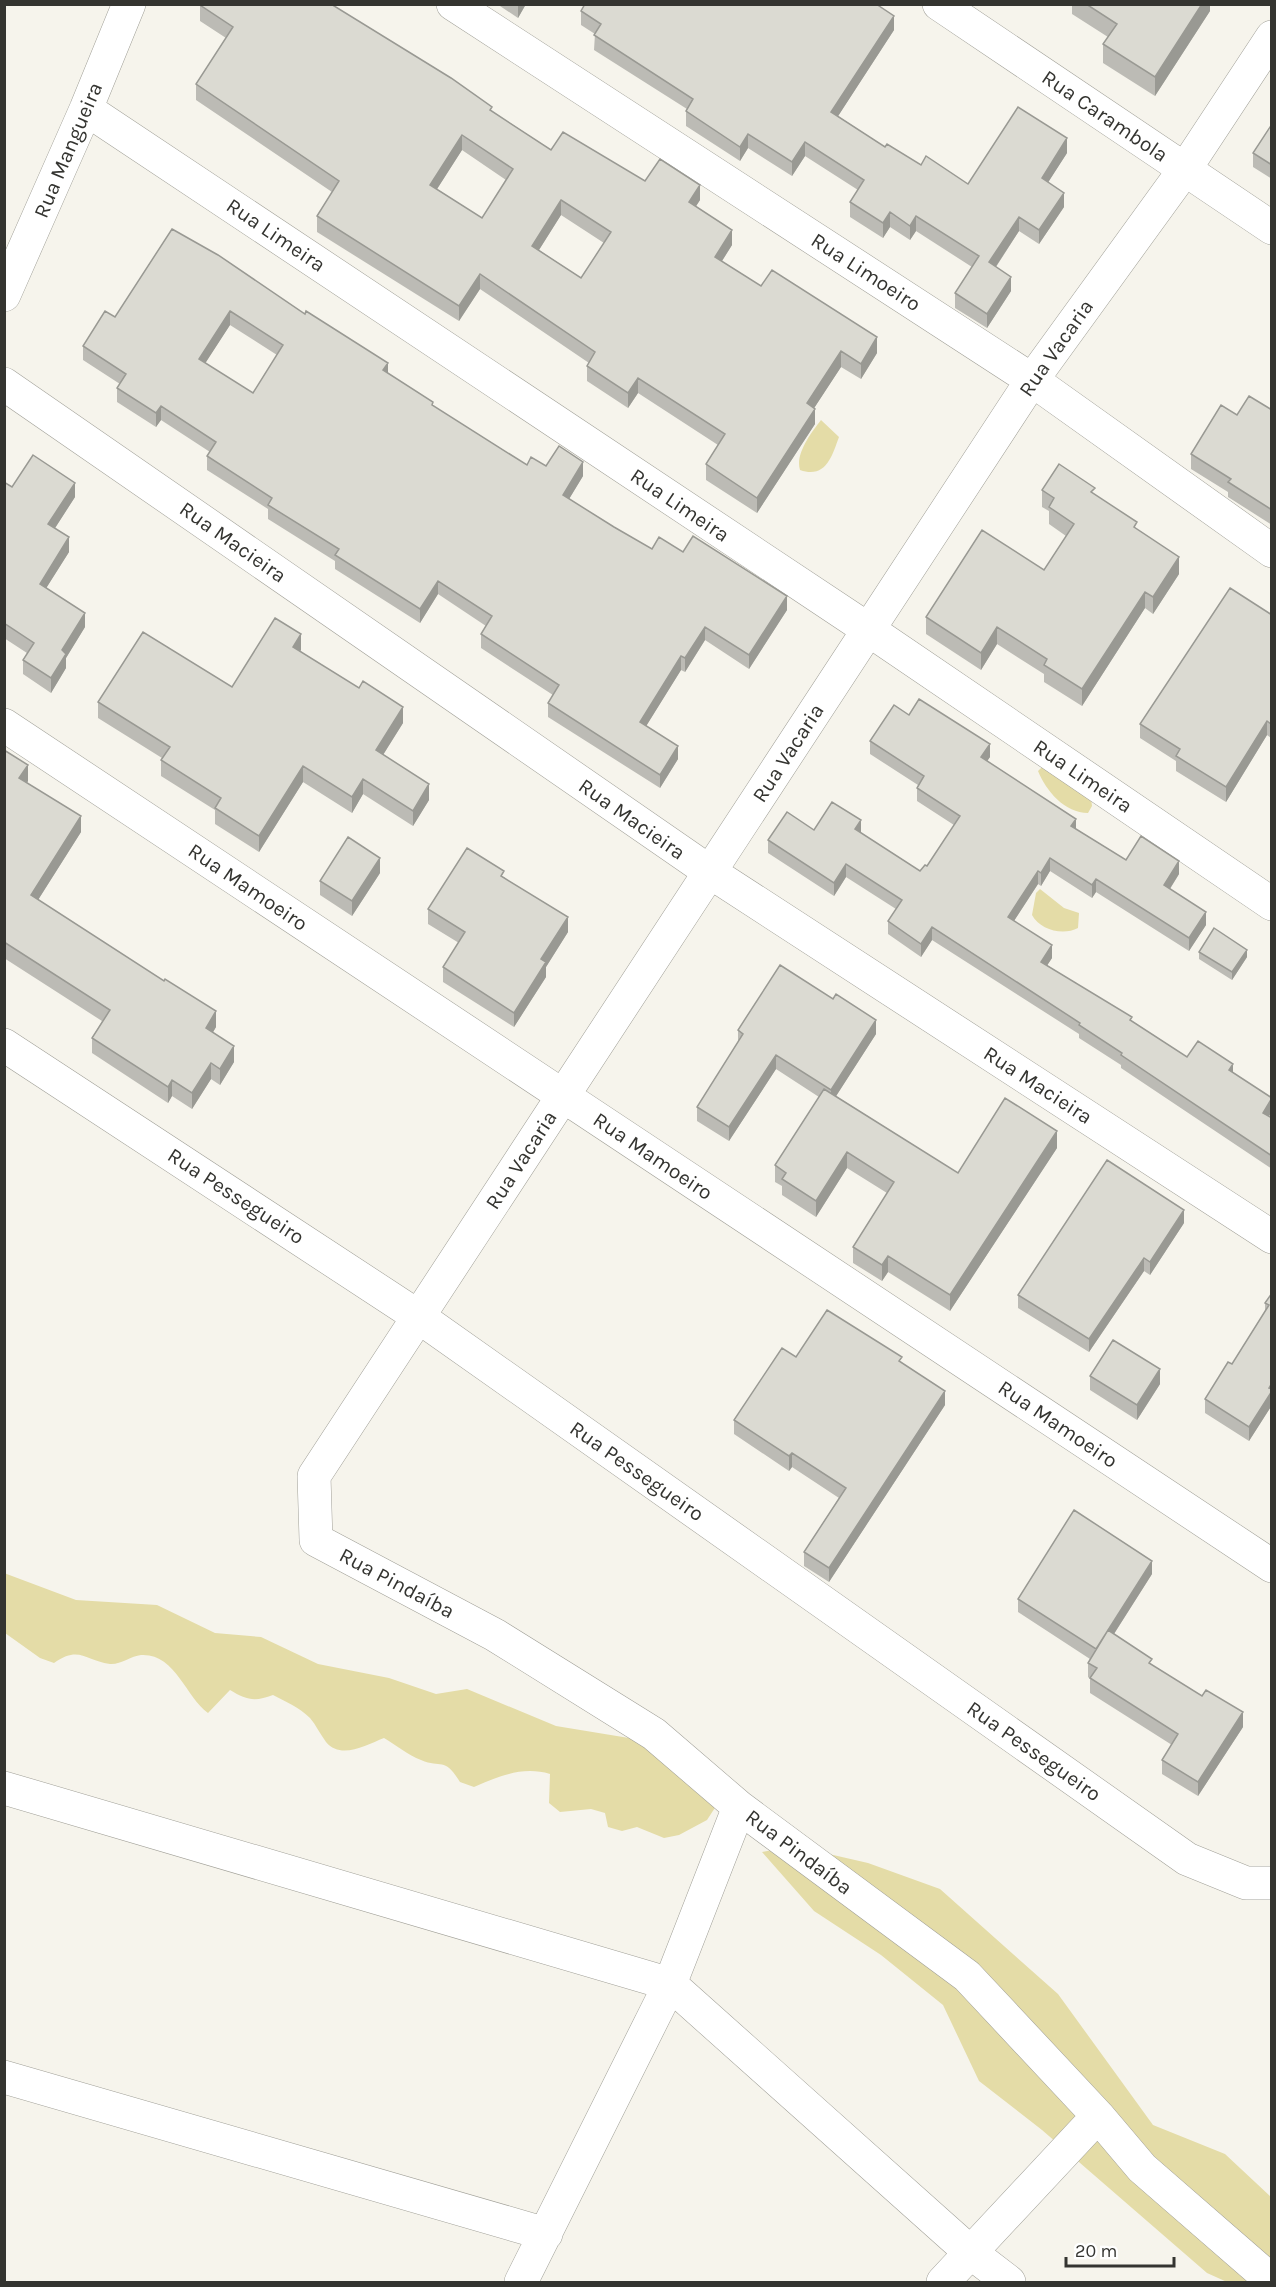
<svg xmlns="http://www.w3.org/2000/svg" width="1276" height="2287" viewBox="0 0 1276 2287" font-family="Karla,sans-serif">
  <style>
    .green { fill: #e4dca7 }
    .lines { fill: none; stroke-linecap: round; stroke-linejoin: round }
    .minor-casing { stroke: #a1a098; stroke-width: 34 }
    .minor { stroke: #fff; stroke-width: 33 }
    .wall { fill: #bcbbb5; fill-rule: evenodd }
    .shaded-wall { fill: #999993 }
    .building { fill: #dbdad2; stroke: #999993; stroke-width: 1.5; fill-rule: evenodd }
    .labels { text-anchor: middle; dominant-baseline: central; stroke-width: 6; stroke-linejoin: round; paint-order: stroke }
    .street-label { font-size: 21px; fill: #343430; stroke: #fff }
  </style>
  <rect width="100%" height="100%" fill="#f6f4ec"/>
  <!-- green -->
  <path class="green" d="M821,420l18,17c-7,19 -13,42 -39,33 -5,-16 11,-37 21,-50z
    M1043,766l47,24 2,16 -4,7c-23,0 -42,-22 -50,-42z
    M1040,889l24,19 15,5 -1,15c-15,8 -38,2 -46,-13l4,-22z
    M4,1573l72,27 81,5 58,28 46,4 57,27 71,14 47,16 31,-5 89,37 79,13 85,61 -13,20 -28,15 -15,3 -27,-11 -15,4 -14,-4 -3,-14 -14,-4 -31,3 -11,-9 1,-29c-27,-8 -51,2 -76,13l-14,-5c-16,-26 -18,-13 -39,-22 -13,-5 -25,-15 -37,-22 -18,7 -43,22 -58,4 -6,-8 -10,-17 -16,-24 -11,-11 -24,-16 -37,-23 -18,7 -27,5 -43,-5l-22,23c-22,-16 -33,-60 -67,-58 -10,1 -21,10 -31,9 -25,-3 -30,-19 -56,-1l-14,-5 -35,-25z
    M794,1846l74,17 72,26 118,105 95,131 72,29 46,43v85h-44l-20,-9 -165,-143 -63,-49 -36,-76 -62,-50 -67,-44 -52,-59z"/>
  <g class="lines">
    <!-- minor casing -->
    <g class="minor-casing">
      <path id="minor" d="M453,4l579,376 240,171
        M939,4l333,224
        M1272,37l-87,132 -153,211 -718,1096 2,64 179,95 159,99 85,73 228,169 131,140 44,52 130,113
        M86,109l783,521 403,274
        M4,295l82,-186 43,-105
        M4,384l706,488 562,365
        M4,725l1268,841
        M4,1045l415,272 768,542 59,24h26
        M4,1788l666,196 300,268 39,30
        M4,2077l542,157
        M521,2282l149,-298 69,-177
        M943,2282l155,-166"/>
    </g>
    <!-- minor -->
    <use href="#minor" class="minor"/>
  </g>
  <!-- wall -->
  <path class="wall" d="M497,4h29l-8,14z
    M1072,4h138v7l-55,85 -52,-33v-19l5,-7 -36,-23z
    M200,5l292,106 59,39 94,31 55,19 -4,6 36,39 -10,16 39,25 116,67 -16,26 -20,-12 -27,41 1,16 -58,89 -51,-33v-16l12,-19 -80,-52 -10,15 -41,-27v-15l2,-3 -109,-74 -21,32 -142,-89v-16l15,-24 -136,-92v-16l30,-46 -26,-17zM462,150l44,30 -24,38 -45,-29zM561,215l43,28 -23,35 -42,-28z
    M581,11l313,19 -56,86 47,31 36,18 47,19 99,-31 -19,29 16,25 -25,37 -20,-13 -23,36 15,24 -24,37 -32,-20v-15l17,-26 -56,-36 -6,9 -20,-13 -7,11 -33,-21v-15l8,-12 -53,-34 -13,20 -44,-28 -8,13 -54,-35v-15l1,-2 -93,-59 1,-16 -14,-9z
    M1272,124v55l-19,-12v-14z
    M172,229l216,144 45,33 94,59 19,1 37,10 -14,23 45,28 38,22 31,3 104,58 -38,59 -44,-29 -20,32 -4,-2 -35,56 32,33 -18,29 -112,-71v-14l5,-8 -72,-47v-14l5,-8 -48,-32 -18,29 -85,-54v-8l-67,-42v-10l-61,-39v-14l3,-4 -49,-32 -5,7 -39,-25v-14l3,-4 -37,-24v-14l32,-29zM230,325l47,30 -24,38 -48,-30z
    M1272,410v115l-44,-28v-5l-37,-23v-15l46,-39z
    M4,482l8,5 63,10 -20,31 14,24 -23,36 39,39 -19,31v10l-15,25 -28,-19v-14l4,-7 -23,-15z
    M1042,490l53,5 42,34 42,45 -26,40 -8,-6 -63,98 -38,-24v-8l-47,-30 -16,26 -55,-36v-17l118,-47 22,-34 -17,-12v-13l-7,-4z
    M1272,615v122l-1,1 -4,-3 -41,67 -50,-31v-10l-36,-23v-14z
    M301,650l-1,1 103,72 -20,32 46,45 -16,26 -50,-32 -11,19 -49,-31 -44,70 -44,-28v-14l-54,-34v-16l1,-2 -64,-40v-16l134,-15z
    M909,715l81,42 -3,4 89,68 50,31 53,14 -9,15 36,36 -17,26 -93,-59 -4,6 -42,-27 -9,15 -3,-2 -24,37 38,37 -5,7 140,92 46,16 39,25v14l-4,4 4,2v51l-151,-101v-3l-42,-27v-4l-147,-94 -11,17 -33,-23v-13l8,-12 -50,-32 -12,19 -66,-43v-13l46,-10 47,3 59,38 7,-5 27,-41 -37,-24v-13l1,-3 -48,-31v-13z
    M4,750l24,31 -1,2 54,49 -43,68 178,127 -3,5 21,30 -14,23 -9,-6 -19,30 -20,-13 -4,7 -76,-50v-15l10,-17 -98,-63z
    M380,873l-28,43 -32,-21v-14z
    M504,877l64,55 -22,35v10l-32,50 -71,-45v-15l16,-24 -31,-19v-15z
    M1199,952l48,5 -15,23 -33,-21z
    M738,1030l138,4 -40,62 122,77 99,-25 -107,163 -62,-39 -6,9 -29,-18v-16l34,-54 -40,-25 -31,49 -34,-22v-9l-7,-4v-17l44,-68 -43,-28 -47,72 -32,-20v-14l41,-64z
    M1184,1223l-34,52 -6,-4 -55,81 -71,-44v-13z
    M1272,1293v112l-23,36 -44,-28v-14l27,-35 33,-53v-8z
    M796,1357l106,6 43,42 -116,177 -25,-16v-14l35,-54 -47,-31 -3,4 -55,-37v-14z
    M1090,1376l70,8 -23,36 -47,-30z
    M1152,1574l-38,60 38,31 91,62 -45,69 -36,-22v-14l10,-15 -82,-52v-14l-2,-2v-14l2,-4 -72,-47v-13z"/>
  <!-- shaded-wall -->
  <path class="shaded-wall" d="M518,4h8l-8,14z
    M1202,4h8v7l-55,85v-19z
    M894,16v14l-63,97v-15z
    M748,134v14l-8,13v-14z
    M462,135v15l-32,50v-15z
    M1067,138v15l-25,39v-14z
    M805,142v14l-13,20v-14z
    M700,185v15l-11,17v-15z
    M1064,193v14l-25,37v-14z
    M561,200v15l-29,46v-15z
    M890,212v15l-7,11v-15z
    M916,216v15l-6,9v-14z
    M1019,217v14l-30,46v-15z
    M732,230v15l-17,27v-15z
    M480,274v15l-21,32v-15z
    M1011,277v14l-24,37v-14z
    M230,311v14l-31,48v-14z
    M877,337v16l-16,26v-15z
    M841,351v16l-34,52v-16z
    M388,363v13l-5,-6z
    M638,378v15l-10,15v-15z
    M161,406v14l-5,7v-14z
    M815,409v15l-58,89v-15z
    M583,462v14l-20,33v-14z
    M75,483v14l-27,42v-15z
    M69,537v15l-29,46v-14z
    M1179,557v17l-26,40v-17z
    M438,581v13l-18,29v-14z
    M1145,592v16l-63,98v-17z
    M787,596v14l-38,59v-14z
    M85,613v14l-19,31v10l-15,25v-15l11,-28z
    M705,627v13l-20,32v-14z
    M997,627v17l-16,26v-17z
    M301,634v16l-8,12v-15z
    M681,656v14l-41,66v-14z
    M403,707v16l-27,43v-16z
    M1267,721v14l-41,67v-15z
    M990,744v13l-9,13v-13z
    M678,746v13l-18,29v-13z
    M28,765v16l-9,13v-16z
    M303,766v16l-44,70v-16z
    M363,779v15l-11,19v-16z
    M429,784v16l-16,26v-15z
    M81,816v16l-50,79v-16z
    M1076,819v13l-5,-6z
    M861,820v13l-6,-4z
    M380,858v15l-28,43v-15z
    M1050,858v13l-9,15v-13z
    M1179,861v13l-15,24v-13z
    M846,864v13l-12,19v-13z
    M1038,871v13l-30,46v-13z
    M1096,879v13l-4,6v-13z
    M1206,912v13l-17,26v-13z
    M568,917v15l-22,35v10l-32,50v-14l27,-54z
    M932,927v13l-11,17v-13z
    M1052,945v13l-11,17v-13z
    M1247,950v7l-15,23v-8z
    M216,1011v16l-10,17v-16z
    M876,1020v14l-45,70v-14z
    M234,1046v16l-14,23v-16z
    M776,1055v14l-47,72v-14z
    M211,1063v16l-19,30v-16z
    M1233,1064v13l-4,-7z
    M172,1080v16l-4,7v-16z
    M1272,1099v13l-9,13v-12z
    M1057,1131v17l-107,163v-16z
    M847,1152v16l-31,49v-16z
    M1184,1210v13l-34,52v-13z
    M888,1256v16l-6,9v-16z
    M1144,1258v13l-55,81v-13z
    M1160,1369v15l-23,36v-15z
    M1272,1383v22l-23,36v-14z
    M945,1391v14l-116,177v-14z
    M792,1453v14l-3,4v-15z
    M1152,1561v13l-56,88v-13z
    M1243,1712v15l-45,69v-14z"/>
  <!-- building -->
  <path class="building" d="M200,4h131l120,74 41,29 -2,3 61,40 12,-18 82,49 15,-22 40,26 -11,17 43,28 -17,27 46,29 11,-16 105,67 -16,27 -20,-13 -34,52 8,6 -58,89 -51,-34 19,-30 -87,-56 -10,15 -41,-27 8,-14 -115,-78 -21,32 -142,-90 22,-35 -143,-97 37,-57 -33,-22zM462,135l51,34 -31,49 -52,-33zM561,200l50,32 -30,46 -49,-32z
    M585,4h291l18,12 -63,96 54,35 2,-3 34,21 5,-9 42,28 50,-77 49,31 -25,40 22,15 -25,37 -20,-13 -30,45 22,15 -24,37 -32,-21 24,-37 -63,-40 -6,10 -20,-14 -7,11 -33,-21 14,-22 -59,-38 -13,20 -44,-28 -8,13 -54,-36 7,-12 -99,-64 7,-11 -20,-13z
    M1086,4h116l-47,73 -52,-33 14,-20z
    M1272,124v41l-19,-12z
    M172,229l46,26 87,59 1,-3 82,52 -5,7 50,32 -1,3 95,60 4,-8 15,9 13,-20 24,16 -20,33 51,32 38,22 7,-12 24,15 10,-16 94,60 -38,59 -44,-28 -20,31 -4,-2 -41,66 38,24 -18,29 -112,-72 11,-18 -78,-51 11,-18 -54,-35 -18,28 -85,-54 4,-6 -71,-44 4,-7 -65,-42 9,-14 -55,-36 -5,7 -39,-25 9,-14 -43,-28 22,-35 10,6zM230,311l53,34 -30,48 -54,-34z
    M1249,396l23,14v100l-44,-28 3,-3 -40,-25 30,-49 16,10z
    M33,455l42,28 -27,41 21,13 -29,47 45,29 -23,37 4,4 -15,24 -28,-18 11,-17 -30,-20v-141l8,5z
    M1059,464l36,24 -4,4 46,30 -3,5 45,30 -26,40 -8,-5 -63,97 -38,-24 3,-6 -50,-32 -16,26 -55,-36 56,-87 62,40 30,-46 -25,-17 5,-9 -12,-8z
    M1230,588l42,27v108l-1,1 -4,-3 -41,66 -50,-31 4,-7 -40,-25z
    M275,618l26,16 -8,13 66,41 4,-7 40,26 -27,43 53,34 -16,27 -50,-32 -11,18 -49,-31 -44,70 -44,-28 6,-10 -60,-38 9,-13 -72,-45 45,-70 89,55z
    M919,699l71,45 -9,13 95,62 -5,7 55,34 15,-24 38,25 -15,24 42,27 -17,26 -93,-59 -4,6 -42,-27 -9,15 -3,-2 -30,46 44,28 -11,17 91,55 -2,3 57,37 11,-16 35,23 -4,6 43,28 -9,15 9,5v38l-151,-101 1,-2 -43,-28 1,-2 -148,-96 -11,17 -33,-23 14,-21 -56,-36 -12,19 -66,-43 19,-28 27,18 18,-28 29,18 -6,9 65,42 5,-6 2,1 33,-50 -43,-28 7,-12 -54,-35 24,-36 15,10z
    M4,750l24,15 -9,13 62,38 -50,79 133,86 1,-2 51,32 -10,17 28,18 -14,23 -9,-6 -19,30 -20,-13 -4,7 -76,-49 18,-28 -106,-68z
    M348,837l32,21 -28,43 -32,-20z
    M467,848l37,23 -3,5 67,41 -27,42 5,3 -32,51 -71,-46 22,-35 -37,-23z
    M1214,928l33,22 -15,22 -33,-20z
    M780,965l53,34 3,-5 40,26 -45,70 -55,-35 -47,72 -32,-20 46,-73 -5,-4z
    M824,1089l134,84 47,-75 52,33 -107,164 -62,-39 -6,9 -29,-18 41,-65 -47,-30 -31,49 -34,-22 4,-6 -11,-8z
    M1107,1160l77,50 -34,52 -6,-4 -55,81 -71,-44z
    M1272,1293v90l-3,5 3,1v2l-23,36 -44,-28 23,-37 4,2 37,-59 -4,-2z
    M827,1310l75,47 -3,4 46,30 -116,177 -25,-16 42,-64 -54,-35 -3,3 -55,-36 48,-72 14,9z
    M1113,1340l47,29 -23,36 -47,-29z
    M1074,1510l78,51 -56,88 -78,-50z
    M1108,1630l44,29 -3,4 53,33 4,-6 37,22 -45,70 -36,-22 16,-26 -88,-56 7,-10 -9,-5z"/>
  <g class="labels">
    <!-- street labels -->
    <g class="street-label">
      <text transform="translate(1105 116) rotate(34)">Rua Carambola</text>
      <text transform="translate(68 150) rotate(-67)">Rua Mangueira</text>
      <text transform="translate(276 235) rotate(34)">Rua Limeira</text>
      <text transform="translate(866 272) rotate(33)">Rua Limoeiro</text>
      <text transform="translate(1056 348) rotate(-55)">Rua Vacaria</text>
      <text transform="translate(680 505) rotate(34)">Rua Limeira</text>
      <text transform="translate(233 542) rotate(35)">Rua Macieira</text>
      <text transform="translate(788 753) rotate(-57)">Rua Vacaria</text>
      <text transform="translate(1083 776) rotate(34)">Rua Limeira</text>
      <text transform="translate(632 819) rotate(35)">Rua Macieira</text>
      <text transform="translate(248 887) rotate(34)">Rua Mamoeiro</text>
      <text transform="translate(1038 1085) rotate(33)">Rua Macieira</text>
      <text transform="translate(653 1156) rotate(34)">Rua Mamoeiro</text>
      <text transform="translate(521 1160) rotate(-57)">Rua Vacaria</text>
      <text transform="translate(236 1196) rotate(33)">Rua Pessegueiro</text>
      <text transform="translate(1058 1424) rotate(34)">Rua Mamoeiro</text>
      <text transform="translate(637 1471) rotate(35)">Rua Pessegueiro</text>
      <text transform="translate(397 1583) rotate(28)">Rua Pindaíba</text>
      <text transform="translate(1034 1751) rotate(35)">Rua Pessegueiro</text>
      <text transform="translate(799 1852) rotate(37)">Rua Pindaíba</text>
    </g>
  </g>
  <!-- border -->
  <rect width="1276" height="2287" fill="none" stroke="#343430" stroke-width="12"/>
  <!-- scale -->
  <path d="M1066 2257v9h108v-9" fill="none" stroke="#343430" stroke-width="3"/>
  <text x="1075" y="2257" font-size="18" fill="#343430" stroke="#ffffff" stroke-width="4.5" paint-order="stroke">20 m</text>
</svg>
